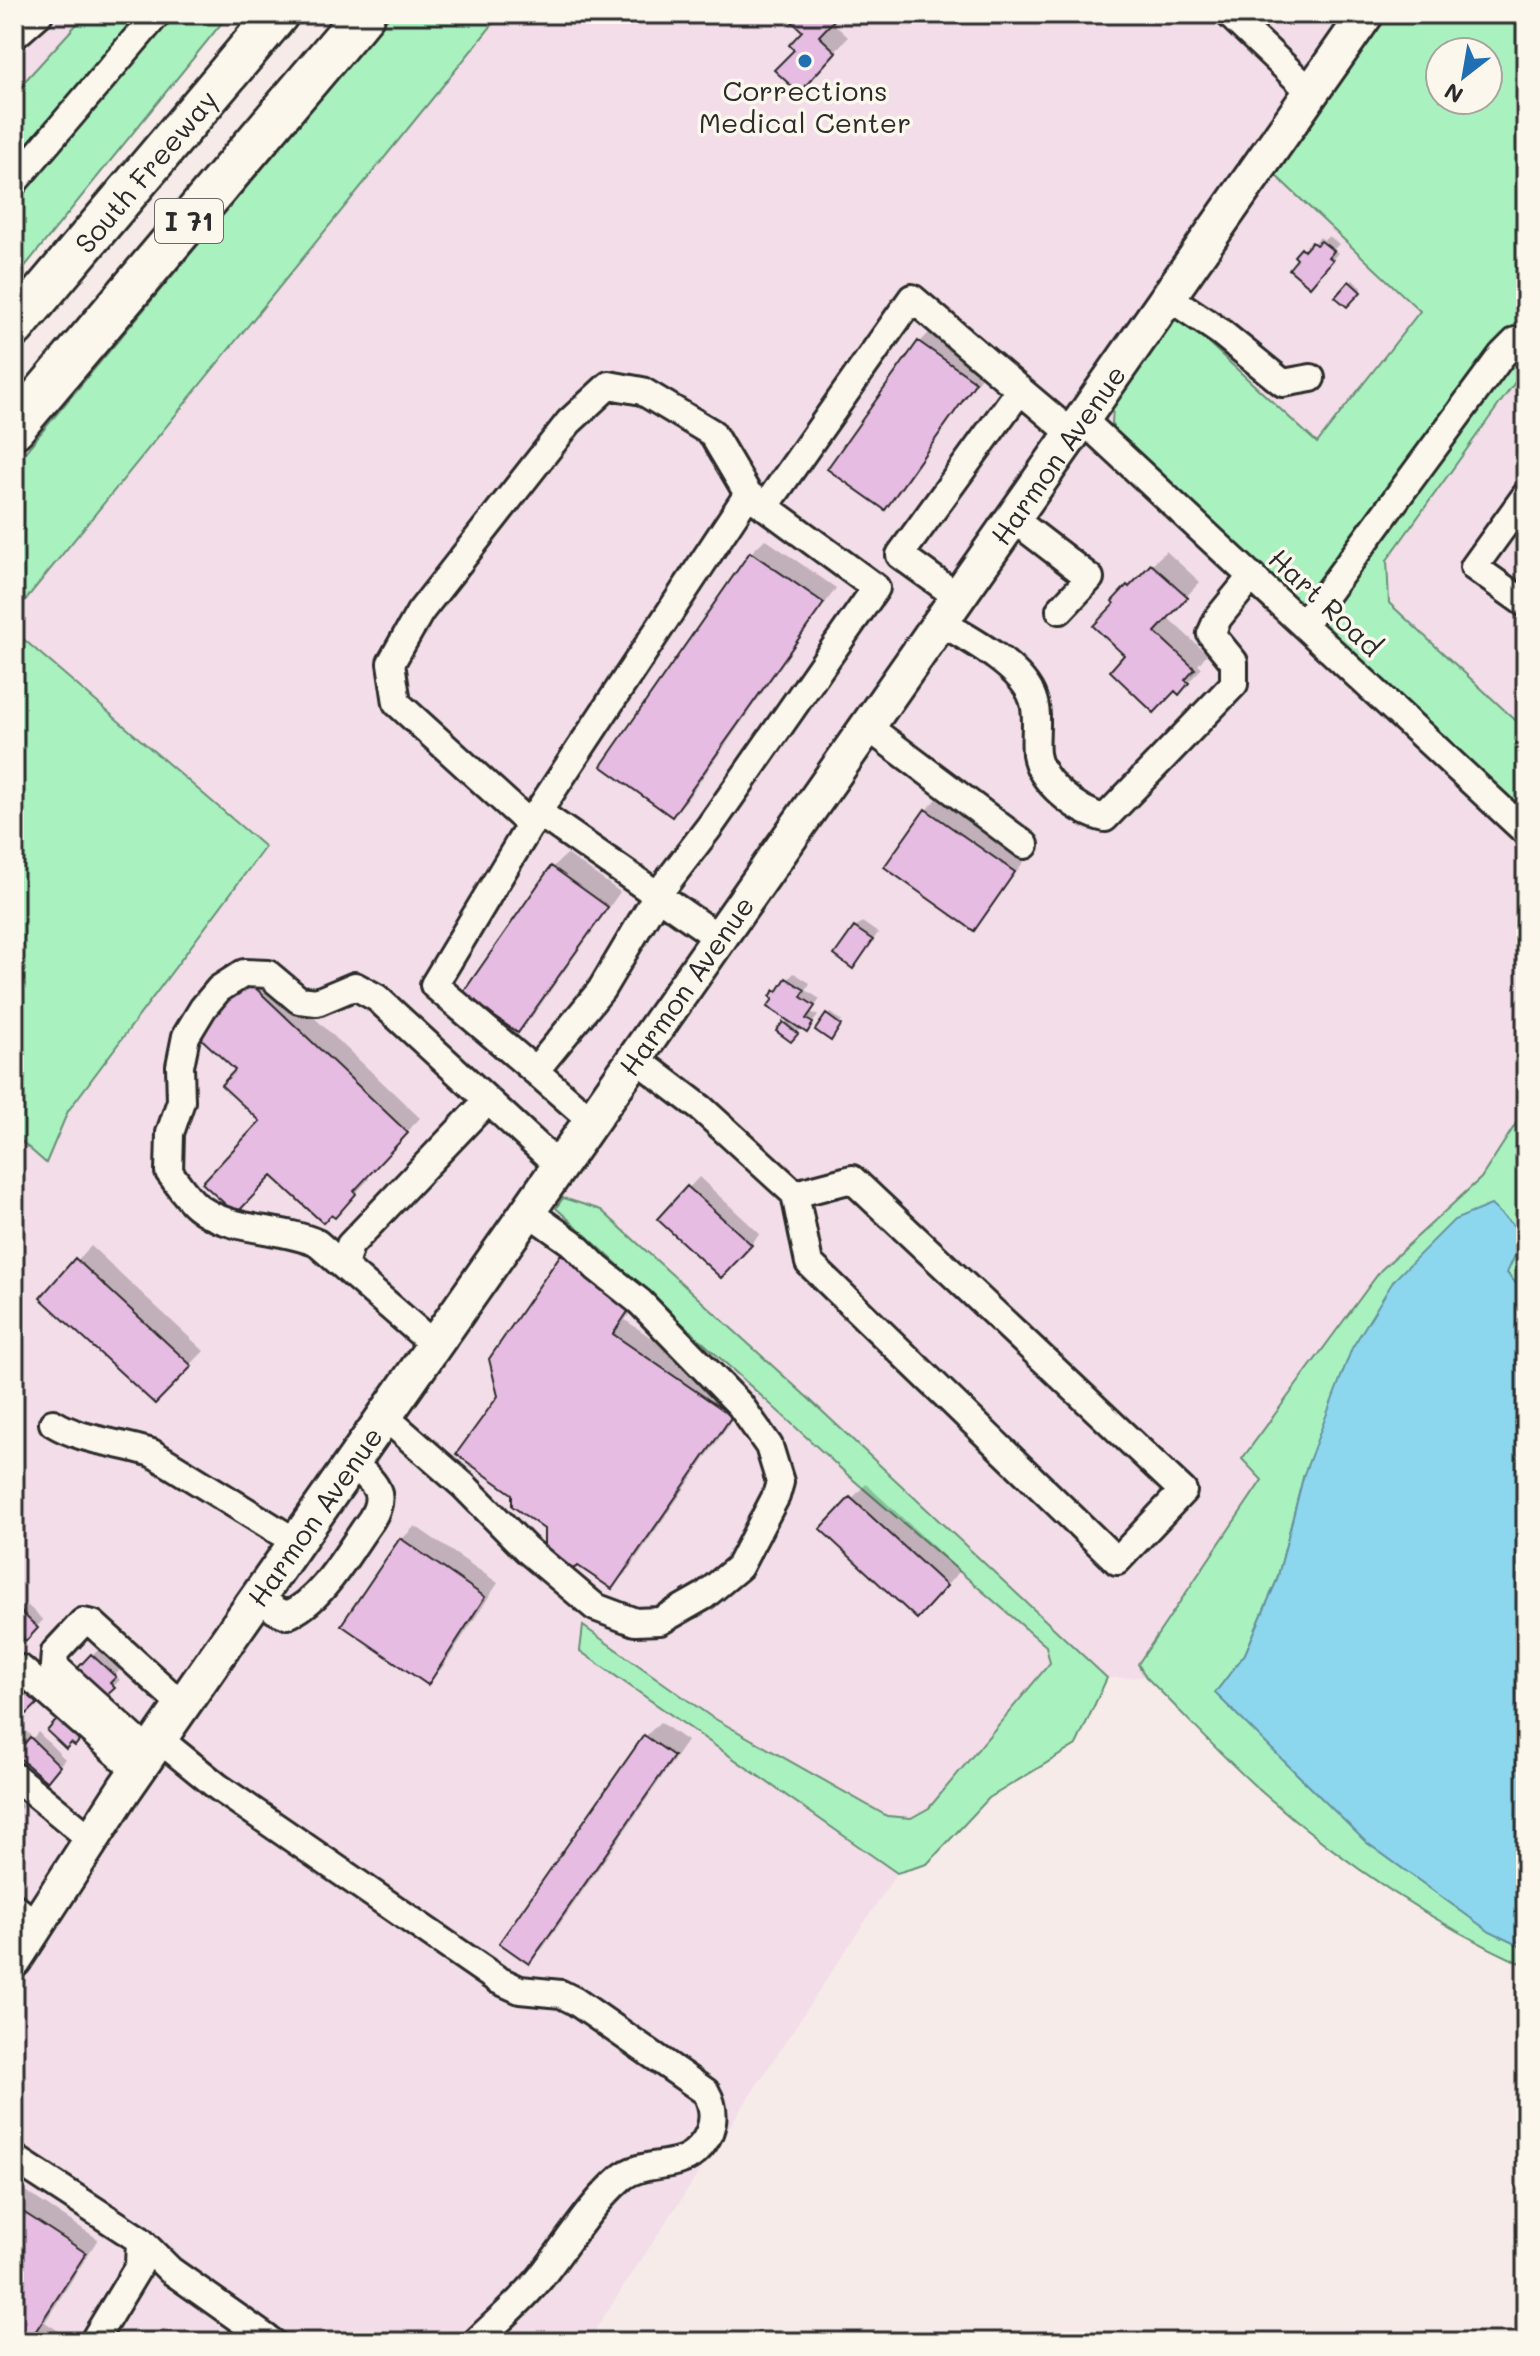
<svg xmlns="http://www.w3.org/2000/svg" width="1540" height="2356" viewBox="0 0 1540 2356" font-family="Mali,sans-serif">
  <style>
    .built { fill: #f2dde8 }
    .green { fill: #a9f2c0; stroke: #6a8e76; stroke-width: 2; fill-rule: evenodd }
    .water { fill: #8dd7ee; stroke: #6692a0; stroke-width: 2 }
    .shadow { fill: #0003 }
    .building { fill: #e7bce3; stroke: #2b2b2b; stroke-width: 2 }
    .lines { fill: none; stroke-linecap: round; stroke-linejoin: round }
    .minor-casing { stroke: #2b2b2b; stroke-width: 32 }
    .major-casing { stroke: #2b2b2b; stroke-width: 40 }
    .highway-casing { stroke: #2b2b2b; stroke-width: 46 }
    .minor { stroke: #fbf7ec; stroke-width: 26 }
    .major { stroke: #fbf7ec; stroke-width: 34 }
    .highway { stroke: #fbf7ec; stroke-width: 40 }
    .poi-dot { fill: #1f6fb2; stroke: #fbf7ec; stroke-width: 3 }
    .labels { text-anchor: middle; dominant-baseline: central; stroke-width: 7; stroke-linejoin: round; paint-order: stroke }
    .shield { fill: #fbf7ec; stroke: #696865; stroke-width: 2 }
    .shield-label { font-size: 26px; font-weight: bold; fill: #2b2b2b }
    .poi-label { font-size: 28px; fill: #2b2b2b; stroke: #fbf7ec }
    .street-label { font-size: 28px; fill: #2b2b2b; stroke: #fbf7ec }
  </style>
  <rect width="100%" height="100%" fill="#f7ebea"/>
  <filter id="ink" filterUnits="userSpaceOnUse"><feTurbulence type="fractalNoise" baseFrequency=".0125" numOctaves="2"/><feDisplacementMap in="SourceGraphic" scale="16" xChannelSelector="R" yChannelSelector="G"/><feConvolveMatrix kernelMatrix="1 2 1 2 8 2 1 2 1" color-interpolation-filters="sRGB"/></filter>
  <g filter="url(#ink)">
    <!-- built -->
    <path class="built" d="M14,14h72l-72,79z
      M501,14h853l-81,159 147,138 -103,133 -141,-130 350,505v289l-45,70 -100,92 -139,188 20,22 -124,183 8,14 -39,1 -299,-280 -207,-188 -38,-12 -7,11 294,268 196,169 5,17 -122,145 -17,10 -25,-1 -177,-101 -126,-89 -3,24 316,222 -310,469h-573v-1207l32,27 22,-51 197,-264 -251,-216v-17z
      M1526,367v363l-137,-127 -2,-43z"/>
    <!-- green -->
    <path class="green" d="M86,14h52l-124,148v-69z
      M161,14h68l-215,266v-95z
      M391,14h110l-487,600v-149z
      M1382,14h144v353l-139,193 2,43 137,127v89l-404,-378 -10,-17 1,-19 63,-92 141,130 103,-132 -147,-138zM1440,52h48v48h-48z
      M14,631l251,216 -197,264 -22,52 -32,-28z
      M1526,1108v187l-19,-22 -203,201 -27,106 -32,74 -30,39 151,149 124,90 36,17v17c-96,-44 -184,-104 -263,-173 -41,-36 -78,-78 -117,-116l-8,-13 124,-184 -20,-21 139,-189 100,-92z
      M563,1198l38,12 207,188 299,280 -31,67 -87,53 -62,66 -30,9 -317,-222 3,-25 127,90 177,100 24,2 18,-10 121,-145 -4,-17 -196,-169 -294,-269z"/>
    <!-- water -->
    <path class="water" d="M1491,1205l33,30 -17,38 19,22v654l-36,-17 -124,-90 -151,-149 30,-39 32,-74 27,-106 48,-126 42,-68 60,-60z"/>
    <!-- shadow -->
    <path class="shadow" d="M787,14h60h-9l-7,7 17,16 -36,40 -16,-28 9,-18z
      M1329,236l10,8 -5,5 4,4 -22,25 -19,-22 12,-13 3,3 8,-9 4,3z
      M1353,280l9,8 -15,16 -9,-8z
      M934,328l54,39 -89,126 -14,14 -55,-39 90,-126z
      M765,539l71,49 -150,213 -14,14 79,-262z
      M1166,551l34,31 -33,35 40,37 -9,11 4,3 -23,24 -52,-37 2,-68z
      M940,796l87,61 -40,57 -14,14 -87,-61 40,-57z
      M567,854l53,38 -88,125 -14,13 35,-163z
      M862,922l16,11 -19,27 -4,-32z
      M261,967l159,151 -54,58 3,3 -21,22 -85,-80 -25,-51 -40,-37z
      M794,973l16,10 -4,7 14,9 -9,13 7,4 -12,15 -13,-10 -2,3 8,6 -8,10 -7,-16 5,-5 -13,-21v-7z
      M830,1013l12,8 -9,15 -6,-20z
      M699,1177l61,57 -28,31 -72,-46z
      M577,1242l69,48 -21,30 120,81 -119,172 -14,13 -66,-58 -46,-131 63,-141z
      M91,1246l113,105 -49,50 -112,-103z
      M866,1484l94,87 -29,31 -108,-73z
      M415,1526l83,57 -56,85 -14,14 -27,-142z
      M25,1603l18,17 -17,18 -12,-11v-13z
      M99,1649l22,20 -6,6 5,5 -15,14 -30,-20z
      M660,1722l27,19 -144,207 -14,13 -27,-19 144,-206z
      M26,1731l7,7 5,-6 27,27 -12,14 -38,-31z
      M14,1797l9,9 -9,9z
      M22,2189l76,50 -53,83 21,14 -3,6h-49v-146z"/>
    <!-- building -->
    <path class="building" d="M784,14h129l-75,2 -19,20 17,16 -37,41 -25,-23 20,-20 -5,-5 13,-14z
      M1321,241l13,10 -5,6 4,3 -23,27 -21,-18 8,-10 -3,-3 7,-8 3,3 8,-9 4,3z
      M1349,281l12,11 -14,15 -12,-10z
      M918,341l58,41 -91,128 -58,-41z
      M750,552l74,51 -152,214 -71,-51z
      M1151,564l37,33 -33,35 40,37 -10,11 4,3 -10,12 -4,-4 -21,22 -44,-42 14,-16 -31,-29 21,-22 -2,-3 15,-16 2,2z
      M925,809l90,63 -41,59 -90,-64z
      M551,866l57,41 -90,126 -56,-39z
      M854,927l19,13 -20,29 -19,-14z
      M786,978l19,12 -4,7 14,9 -9,13 7,4 -6,10 -40,-26 6,-8 -3,-2 4,-7 3,2z
      M246,979l162,154 -54,58 2,3 -21,24 -4,-3 -8,8 -51,-47 -36,38 -34,-31 58,-62 -39,-36 14,-15 -40,-37z
      M826,1014l15,11 -10,16 -16,-11z
      M783,1022l15,12 -7,8 -15,-11z
      M687,1186l65,59 -31,33 -64,-59z
      M561,1254l72,50 -20,30 119,82 -120,173 -34,-23 -15,8 -19,-17v-28l-32,-23v-12l-56,-40 42,-58 -9,-37z
      M75,1258l117,108 -37,38 -115,-106z
      M850,1497l97,89 -30,33 -97,-90z
      M400,1538l85,59 -57,88 -87,-60z
      M17,1608l21,20 -12,13 -12,-12v-18z
      M91,1654l25,23 -6,6 5,5 -10,9 -33,-23z
      M19,1686l19,17 -11,11 -13,-11v-11z
      M61,1715l20,18 -5,5 3,3 -4,5 -4,-3 -5,6 -19,-18z
      M644,1735l30,21 -145,208 -30,-21z
      M18,1736l7,7 5,-6 30,29 -13,16 -32,-28 5,-5 -6,-5z
      M14,2206l72,47 -54,84 8,5h-26z"/>
    <g class="lines">
      <!-- minor casing -->
      <g class="minor-casing">
        <path id="minor" d="M1229,14l82,78
          M14,36l25,-22
          M14,182l143,-168
          M1167,296l52,35 64,52 28,-5
          M1082,419l444,413
          M1526,495l-52,72 52,37
          M765,507l147,-209 108,92
          M1012,518l78,60 -30,32
          M958,597l-58,-42 120,-165 51,43
          M940,622c28,16 83,45 93,77 6,17 1,37 3,55 4,28 42,58 69,64l129,-134v-22l-23,-28 7,-16 34,-42
          M1304,624l198,-269 14,-14h10
          M868,727l157,118
          M531,825l-134,-122 -6,-40 29,-51 149,-190 40,-37 33,6 70,42 36,61
          M635,1058l67,51 93,85 57,-15 331,312 -66,70 -308,-298 -14,-69
          M535,1071l-101,-86 104,-173
          M591,1120l-56,-49 66,-81 57,-96 52,-68 166,-238 -128,-94 -210,318 181,126
          M344,1266l6,-21 137,-144
          M433,1344l-116,-101c-38,-17 -87,-10 -120,-37 -11,-9 -20,-24 -28,-34l1,-39 11,-32 -1,-35 6,-30 17,-28 16,-19 25,-16 24,1 31,26 18,2 38,-16 22,12 182,168
          M384,1416l80,70 62,63 69,58 40,15 25,-1 44,-25 35,-29 37,-71 4,-14 -11,-36 -29,-41 -100,-103 -43,-34 -25,-25 -45,-32
          M53,1423c29,18 66,19 99,30l144,89
          M259,1595l16,15 12,5c35,-13 62,-65 84,-95 18,-29 1,-38 -19,-58
          M21,1669l116,102
          M159,1739l59,48 280,193 22,10 41,4 14,7 131,91c12,21 7,44 -11,60 -19,18 -53,8 -74,26 -32,28 -54,66 -80,99 -19,24 -44,44 -65,65
          M150,1753l-96,-87 1,-14 28,-30 10,2 89,81
          M14,1776l78,64
          M14,1907l22,18
          M14,2158l126,82 -1,26 -46,76
          M140,2240l30,30 102,72"/>
      </g>
      <!-- major casing -->
      <g class="major-casing">
        <g id="major">
          <path id="s1" d="M14,1960l111,-172 91,-131 1150,-1643"/>
        </g>
      </g>
      <!-- highway casing -->
      <g class="highway-casing">
        <g id="highway">
          <path id="s2" d="M14,327l264,-313"/>
          <path d="M14,428l350,-414"/>
        </g>
      </g>
      <!-- minor -->
      <use href="#minor" class="minor"/>
      <!-- major -->
      <use href="#major" class="major"/>
      <!-- highway -->
      <use href="#highway" class="highway"/>
    </g>
  </g>
  <!-- markers -->
  <circle class="poi-dot" cx="805" cy="61" r="8"/>
  <g class="labels">
    <!-- shield labels -->
    <rect class="shield" x="155" y="199" width="68" height="44" rx="6"/>
    <g class="shield-label">
      <text x="189" y="221">I 71</text>
    </g>
    <!-- poi labels -->
    <g class="poi-label">
      <text x="805" y="90">Corrections<tspan x="805" dy="32">Medical Center</tspan></text>
    </g>
    <!-- street labels -->
    <g class="street-label">
      <text stroke="none"><textPath href="#s2" startOffset="204">South Freeway</textPath></text>
      <text stroke="none"><textPath href="#s1" startOffset="1832">Harmon Avenue</textPath></text>
      <text transform="translate(1326 602) rotate(43)">Hart Road</text>
      <text stroke="none"><textPath href="#s1" startOffset="1184">Harmon Avenue</textPath></text>
      <text stroke="none"><textPath href="#s1" startOffset="536">Harmon Avenue</textPath></text>
    </g>
  </g>
  <!-- margin -->
  <rect width="1540" height="2356" fill="none" stroke="#fbf7ec" stroke-width="48"/>
  <rect x="24" y="24" width="1492" height="2308" fill="none" stroke="#2b2b2b" stroke-width="3" filter="url(#ink)"/>
  <!-- north arrow -->
  <g transform="translate(1464 76) rotate(211)"><circle r="38" fill="#fbf7ec" stroke="#a8a59f" stroke-width="2"/>
  <path d="M0-6L14 30L0 20L-14 30Z" fill="#1f6fb2"/>
  <text y="-12" font-size="22" font-weight="bold" text-anchor="middle" fill="#2b2b2b">N</text>
  </g>
</svg>
